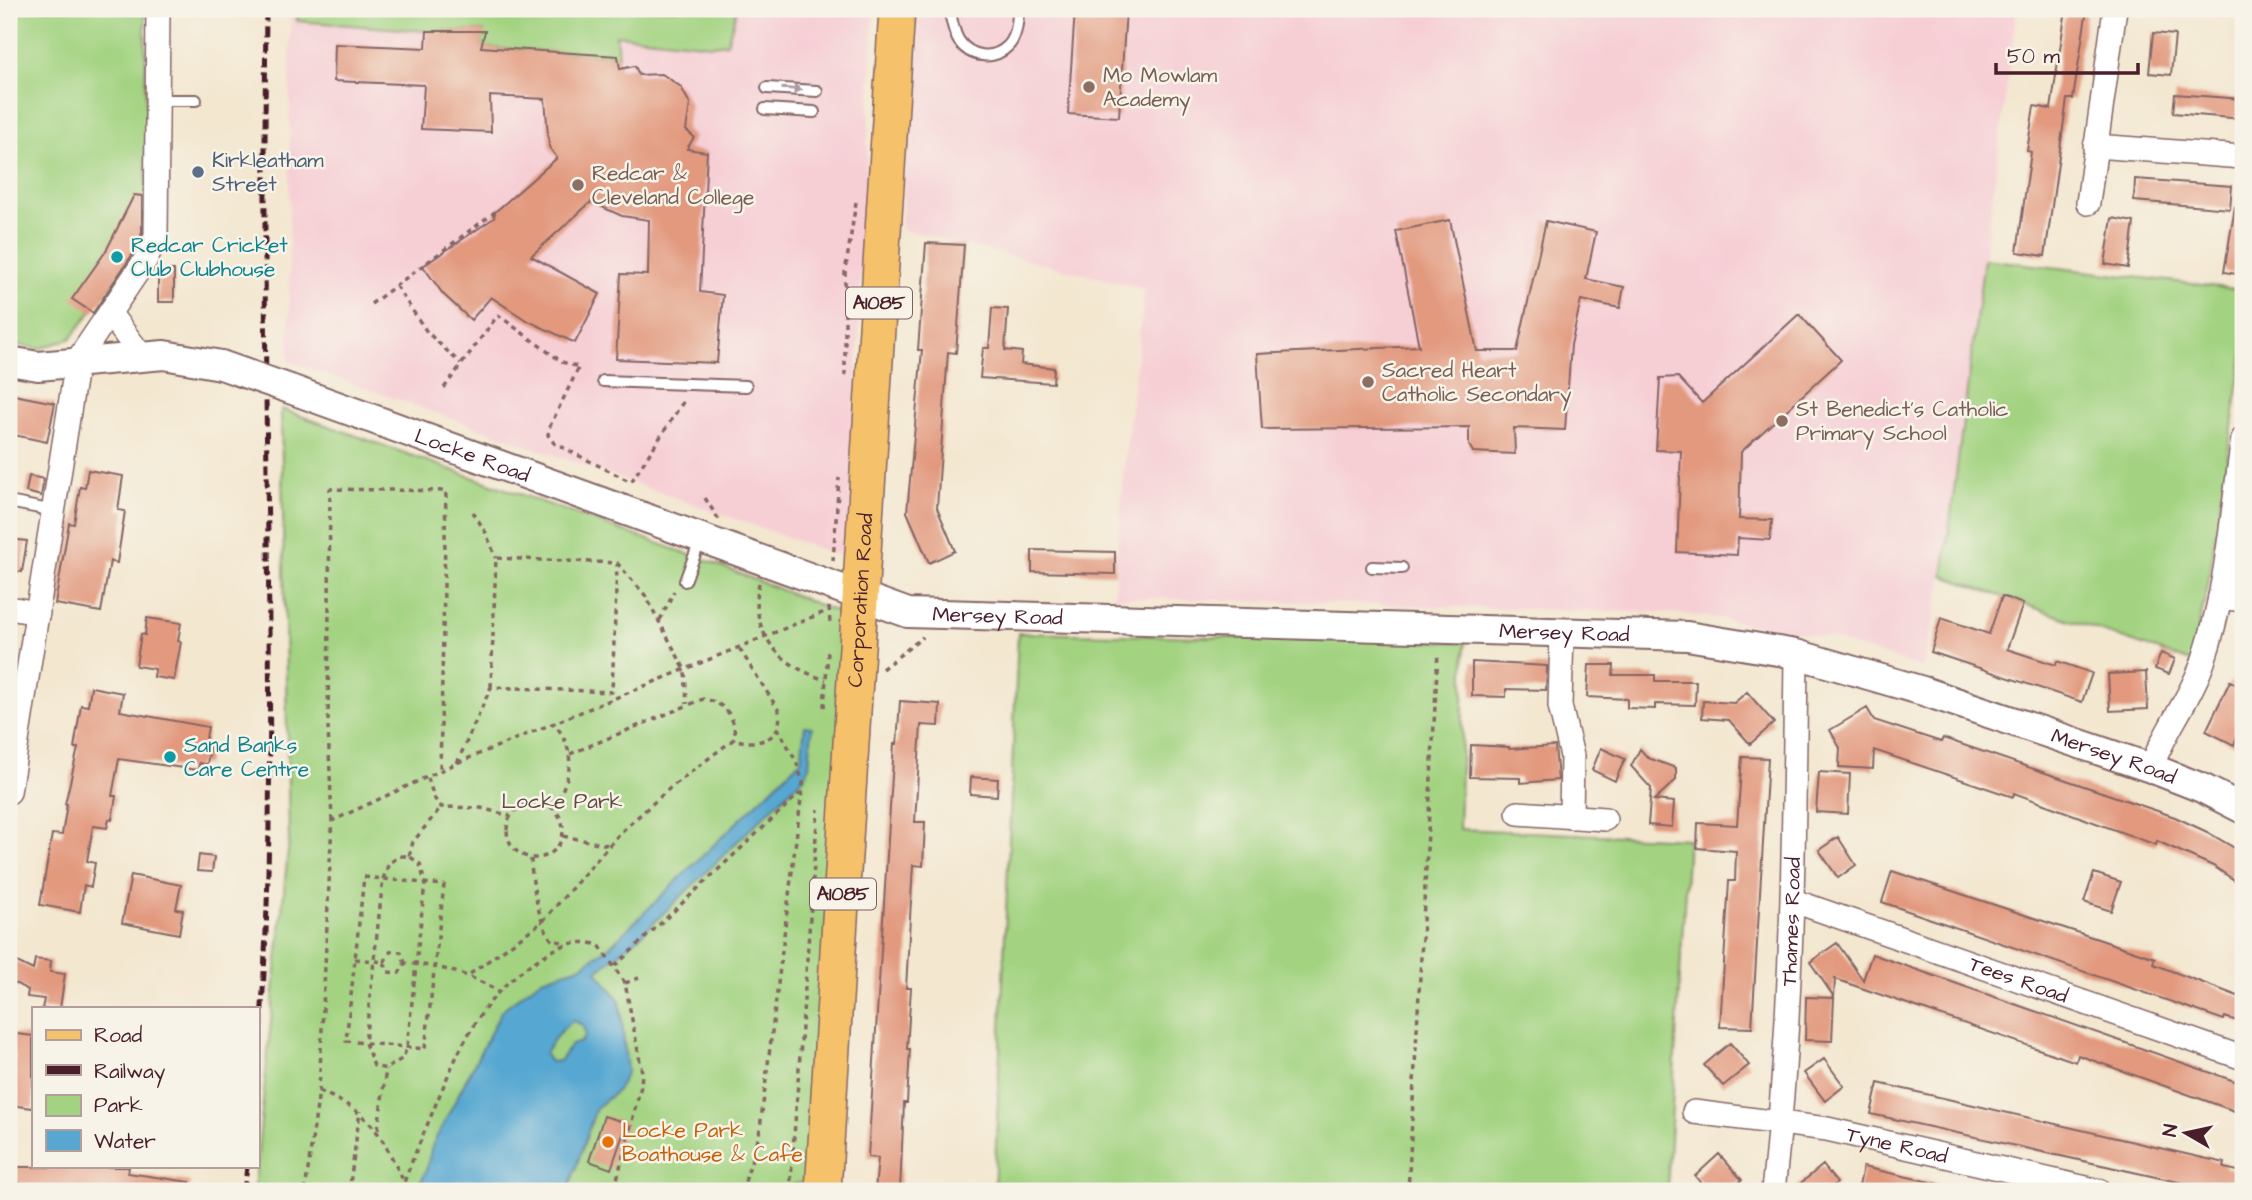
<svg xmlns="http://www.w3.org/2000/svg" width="2252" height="1200" viewBox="0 0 2252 1200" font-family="'Architects Daughter',sans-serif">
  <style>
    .built { fill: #f6cfd5 }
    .green { fill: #a3d381; stroke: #767956; stroke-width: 2 }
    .water { fill: #57a7d1; stroke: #50637e; stroke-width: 2; fill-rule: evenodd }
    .building { fill: #e2997e }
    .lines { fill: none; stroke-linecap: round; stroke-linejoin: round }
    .service-casing { stroke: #856565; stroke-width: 14 }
    .minor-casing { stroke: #856565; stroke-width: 26 }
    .tertiary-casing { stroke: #856565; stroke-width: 32 }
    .primary-casing { stroke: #856565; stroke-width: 38 }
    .path { stroke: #856565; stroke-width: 3.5; stroke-dasharray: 5 5; stroke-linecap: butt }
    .service { stroke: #fff; stroke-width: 10 }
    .minor { stroke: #fff; stroke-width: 23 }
    .tertiary { stroke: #fff; stroke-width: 28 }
    .primary { stroke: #f5c16b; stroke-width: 35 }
    .rail { stroke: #4a1f2b; stroke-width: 5; stroke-dasharray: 10 5; stroke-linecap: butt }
    .tertiary-bridge-casing { stroke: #856565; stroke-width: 32; stroke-linecap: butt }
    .tertiary-bridge { stroke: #fff; stroke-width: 28 }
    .oneway { fill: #ae9aa0 }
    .education-dot { fill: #8d6e63; stroke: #f7f3e8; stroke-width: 2.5 }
    .service-dot { fill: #5c6f8a; stroke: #f7f3e8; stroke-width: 2.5 }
    .culture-dot { fill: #0f9aa8; stroke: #f7f3e8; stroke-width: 2.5 }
    .food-dot { fill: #e8710a; stroke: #f7f3e8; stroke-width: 2.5 }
    .labels { text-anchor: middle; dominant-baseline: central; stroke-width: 5; stroke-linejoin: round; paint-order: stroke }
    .shield { fill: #f7f3e8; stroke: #7e5f64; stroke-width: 2 }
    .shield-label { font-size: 19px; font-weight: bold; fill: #4a1f2b }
    .education-label { font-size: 21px; fill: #785e54; stroke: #f7f3e8; text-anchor: start }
    .service-label { font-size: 21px; fill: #4e5e75; stroke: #f7f3e8; text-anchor: start }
    .culture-label { font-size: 21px; fill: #0d838f; stroke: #f7f3e8; text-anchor: start }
    .street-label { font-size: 21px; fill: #4a1f2b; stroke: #f7f3e8 }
    .park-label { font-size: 21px; fill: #604c40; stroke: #f7f3e8 }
    .food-label { font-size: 21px; fill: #c56008; stroke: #f7f3e8; text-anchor: start }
  </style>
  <rect width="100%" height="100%" fill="#f7f3e8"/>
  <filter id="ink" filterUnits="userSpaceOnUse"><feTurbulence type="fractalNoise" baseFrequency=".0143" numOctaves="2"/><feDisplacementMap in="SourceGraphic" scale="14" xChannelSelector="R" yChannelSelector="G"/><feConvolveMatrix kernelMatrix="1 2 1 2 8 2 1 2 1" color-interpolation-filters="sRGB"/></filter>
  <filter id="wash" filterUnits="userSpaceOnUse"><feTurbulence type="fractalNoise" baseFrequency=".00686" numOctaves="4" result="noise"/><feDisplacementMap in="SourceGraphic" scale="28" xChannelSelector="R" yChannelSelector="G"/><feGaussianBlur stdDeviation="1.57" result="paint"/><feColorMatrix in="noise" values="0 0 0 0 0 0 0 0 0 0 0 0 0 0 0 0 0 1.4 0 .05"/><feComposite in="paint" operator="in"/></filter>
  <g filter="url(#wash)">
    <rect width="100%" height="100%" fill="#f3e7d0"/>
    <!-- built -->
    <path class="built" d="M290,9h584l-26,550 -559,-198z
      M916,9h1101l-74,567 -20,92 -93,-30 -106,-19 -52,-6 -558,-16 9,-122 22,-186 -244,-60z"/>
    <!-- green -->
    <path class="green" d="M9,9h136l2,221 -18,34 -59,75 -32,10 -29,-6z
      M298,9h439l-10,34 -15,2 -96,-10 2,21 -137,-9 3,-16h-57l-130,-10z
      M1984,259l259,31v65l-35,230 -17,77 -248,-86z
      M281,409l432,154 134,53 -35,563 -38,12h-520l35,-350z
      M1018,633l447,9 -6,187 229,10 -21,352h-673z"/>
    <!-- water -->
    <path class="water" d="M805,726l7,1 -3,40 -4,9 -169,164 -39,31 23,30 7,71 -10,19 -21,17 -28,83h-151l9,-20 6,-25 70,-136 40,-31 38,-12 30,-21 191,-186zM573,1021l10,4 2,10 -4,7 -10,3 -12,16 -9,1 -5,-8c6,-12 17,-26 28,-33z"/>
    <g id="blocks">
      <!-- building -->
      <path class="building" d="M1075,9h51l-7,108 -51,-3z
        M2066,9h21l-14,90h-6l-22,157 -28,-4 14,-100 -4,-1 7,-45 17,3z
        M427,31h58l-4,16 137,9 2,13 15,-3 4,9 23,-1 19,13 9,17 -4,26 8,7 -7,12 20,3 -7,140 23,3 -6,68 -101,-4 5,-85 27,1 1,-55 -27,-4 -31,-14 -60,54 69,38 -25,49 -49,-23 -35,-23 -20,23 -28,-26 -20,-28 71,-48 1,-6 62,-54 -8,-11 -4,-48 -55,-3 1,36 -70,-3 3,-44 -90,-4 1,-37 91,4z
        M2153,33l22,2 -4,40 -22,-2z
        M2175,94l68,5v20l-70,-6z
        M2135,179l97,7 -2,23 -96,-8z
        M134,195l8,1v37l-8,19 -41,61 -21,-14 34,-48z
        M2235,207l8,1v67l-19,-3z
        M2112,218l22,4 -6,46 -23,-4z
        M1450,220l27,131h40l29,-130 50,11 -10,47 38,8 -4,21 -39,-8 -10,45 -6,85 -51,-2 1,26 -42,-2 -4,-7v-18l-207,2 -5,-75 162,-8 -23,-115z
        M926,243l38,2 -8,108 -8,-1 -11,156 18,43 -26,12 -22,-51 15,-162h-4z
        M158,270h16v32h-16z
        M992,308l16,1 -3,41 17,2 -1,12 33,4 -1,15 -73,-5 3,-30h6z
        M1799,314l42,46 -100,92 -2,67 33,1 -2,20 -32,-2 -1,17 -60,-3 4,-101 -25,-1 4,-72 18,-1 24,26z
        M9,394l46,9 -8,39 -38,-8z
        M88,470l35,6 -5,34 7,1 -8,52 -7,-2 -9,51 -46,-8 14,-81 5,1 6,-37 5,1z
        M29,476l15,3 -3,17 -15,-4z
        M9,539l18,2 -5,31 -13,-2z
        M1032,550l83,2v22l-83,-2z
        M2002,596l21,8 -16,45 49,16 1,-4 35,12 -10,29 -151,-50 10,-34 48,16z
        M147,618l34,5 -3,18 3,1 -7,38 -20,-3 1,-8 -19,-3 5,-32 4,1z
        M2161,653l14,6 -6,15 -14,-5z
        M1472,662l75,4 -1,24 -40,-1v8l-34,-1z
        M1589,665h25l-1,10h42v6h41l-1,24 -40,-1v5l-28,-1v-9l-40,-2z
        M2146,672l2,37 -38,2 -2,-37z
        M2230,681l13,7v37l-9,20 -28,-14z
        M91,687l32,6 -3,18 88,16 -3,17 5,1 -3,20 -8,-2 -1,7 -79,-11 -7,37h4l-4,24 -3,-1 -2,9 -14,-2 -6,35 8,2 -4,24 -7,-2 -4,27 -40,-7 12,-71 10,1 5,-31h-2l13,-56h-4l7,-43 7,1z
        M1747,692l27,31 -24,21 -21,-24 -27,-2 1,-17 31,2z
        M900,701l40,3 -1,22 -18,-1 -6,97h10l-2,44 -10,-1 -7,123h5l-4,61h3l-3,54h-3l-4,88h-25l3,-33 -10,-1 26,-413h3z
        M1867,708l7,12 67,22 2,-4 232,79 32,15 36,21v33l-30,-20 -56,-25 -1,4 -142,-52 -1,4 -139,-47 -1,19 -34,-2 1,-19 -10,-18z
        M1471,745l38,2v2l46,-3 3,34 -38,3v-5l-50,-1z
        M1601,748l24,11 -10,22 -23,-11z
        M1640,749l8,9 28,10v12l-22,20 20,2 -2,25 -24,-2 3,-37 -20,-22z
        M1742,757l26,1 -16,270 -32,-1 9,-146h6l1,-30 -39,-3 1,-25 39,2z
        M1819,772l31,2 -2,40 -32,-2z
        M971,777l27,2 -1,17 -27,-2z
        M1838,837l18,28 -18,13 -19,-28z
        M199,855l15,2 -2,15 -15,-1z
        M1892,871l263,87 -2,6 90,34v25l-18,-6 -1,3 -342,-118z
        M2094,873l27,9 -10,29 -27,-9z
        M131,875l50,10 -5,24 7,1 -4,24 -57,-11z
        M1837,943l26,37 9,-26 371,130v30l-165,-59 -2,7 -241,-83 -1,18 -24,-35z
        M9,958l24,12 2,-11 16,2 -1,11 15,2 -5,35h-18l2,-10 -17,-2 1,-7 -19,-10z
        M1806,997l28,1 -2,43 -27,-1z
        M9,1033l24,3v72l-24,-3 6,-51 -6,-1z
        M1730,1043l19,22 -26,21 -19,-21z
        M1824,1059l20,27 -19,15 -21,-28z
        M1878,1083l347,80 -1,5 19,4v19h-24l-348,-77z
        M604,1116l23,7 -16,46 -22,-8z
        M1719,1154l23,26 -13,11h-21l-13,-15z
        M1823,1165l14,18 -10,8h-36z
        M9,1167h120l-1,6 62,9 -1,9h-118l-62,-9z
        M1863,1167l81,18 -1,6h-85z"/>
    </g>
  </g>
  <g filter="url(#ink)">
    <use href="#blocks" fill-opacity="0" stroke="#856565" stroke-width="2"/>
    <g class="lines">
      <!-- service casing -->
      <g class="service-casing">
        <path id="service" d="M949,9c3,10 4,23 10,32 11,16 34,20 49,5 9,-9 10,-25 10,-37
          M767,88l50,3
          M158,100h38
          M765,109l49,3
          M603,381l143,5
          M9,502l45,9
          M1372,567l30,1
          M685,581l16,-43"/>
      </g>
      <!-- minor casing -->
      <g class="minor-casing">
        <g id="minor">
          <path d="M2095,146l148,11"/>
          <path d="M2088,203l27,-194"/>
          <path d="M110,314l31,41"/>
          <path d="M2220,597l23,3"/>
          <path d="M9,608l29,5"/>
          <path d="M1562,632l-2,74 12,50 -1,61"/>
          <path d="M2151,768c13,-37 39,-68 52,-106 24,-71 29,-149 40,-223"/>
          <path d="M9,792l68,-431 69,-102 10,-23 2,-227"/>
          <path d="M1518,813l87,6"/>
          <path id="s1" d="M1794,901l449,157"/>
          <path id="s2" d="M1694,1112l133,17 272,62"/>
          <path id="s3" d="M1773,1191c20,-178 21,-358 23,-537"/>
        </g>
      </g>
      <!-- tertiary casing -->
      <g class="tertiary-casing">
        <g id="tertiary">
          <path d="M9,361l29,5 126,-11 57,10"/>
          <path id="s4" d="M290,389l618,224 779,23 109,18 127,37 228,77 51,20 41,21"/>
        </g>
      </g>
      <!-- primary casing -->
      <g class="primary-casing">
        <g id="primary">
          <path id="s5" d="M823,1191l74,-1182"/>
        </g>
      </g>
      <!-- path -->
      <path class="path" d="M396,286l31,46 34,32
        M371,304l124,-92
        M845,376v-103l11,-71
        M444,388l54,-73 64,47 17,5 -30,61 -1,7 6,8 77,39 54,-83
        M705,498l14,22
        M473,512l13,21 10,25
        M833,561l6,-83
        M759,583c-10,51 21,83 67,97
        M829,607l1,17
        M660,620l14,-29
        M882,669l41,-32
        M491,687l5,-129 121,5 28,32 40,75 2,34
        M824,707l4,-55
        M570,754l133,-55c22,3 34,19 31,40
        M457,763l34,-76 121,5 5,-127
        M428,778l6,20 7,9 40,1 29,8
        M507 830a28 28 0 1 1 56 0a28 28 0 1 1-56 0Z
        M554,808c16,-33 25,-53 0,-85
        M332,821l-4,-94 2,-238 116,2 -6,281
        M563,836l45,9
        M401,856h8l11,8 5,19 -18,164 -4,11 -17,11 -12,-3 -9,-23 18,-164 6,-16z
        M409,856l4,-14 28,-35
        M531,859c0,19 8,69 22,82l12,1
        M364,877l80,8 -19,164 -79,-8z
        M355,959l29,3 4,10 11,1 6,-10c35,3 62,10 93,28
        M384,962l7,-11 10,1 4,11
        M615,966l185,-173
        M470,974l73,-53 78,-89 49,-44 64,-49c23,8 50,1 45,-28l-40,-63
        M625,983l14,-5
        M319,1091c55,24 59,39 85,91
        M378,1129l8,-60
        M305,1191l14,-100 13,-270 125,-58 370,-152
        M349,1191l11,-80
        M401,1191c9,-27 21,-53 32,-80 25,-60 48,-117 106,-152 20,-13 35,-21 60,-14l26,38 17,89 -1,14 -26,101
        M598,1191l17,-4 23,4
        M742,1191l17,-55 44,-353 -7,-22 -18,-33
        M790,1191l28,-382
        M1408,1191l30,-539"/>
      <!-- service -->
      <use href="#service" class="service"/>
      <!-- minor -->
      <use href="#minor" class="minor"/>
      <!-- tertiary -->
      <use href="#tertiary" class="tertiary"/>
      <!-- primary -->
      <use href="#primary" class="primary"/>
      <!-- rail -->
      <path class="rail" d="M257,1071c16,-179 13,-355 11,-534 -3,-176 -4,-352 -2,-528
        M244,1191l3,-24"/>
      <!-- tertiary-bridge casing -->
      <g class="tertiary-bridge-casing">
        <path id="tertiary-bridge" d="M221,365l69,24"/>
      </g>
      <!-- tertiary-bridge -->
      <use href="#tertiary-bridge" class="tertiary-bridge"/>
    </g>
    <!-- one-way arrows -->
    <defs><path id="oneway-solid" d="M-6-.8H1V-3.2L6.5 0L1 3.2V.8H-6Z" transform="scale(1.75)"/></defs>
    <use class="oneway" href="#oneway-solid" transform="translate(792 89) rotate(4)"/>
  </g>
  <!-- markers -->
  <g class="education-dot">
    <circle cx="1089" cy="87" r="7"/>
    <circle cx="578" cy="185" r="7"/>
    <circle cx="1368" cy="382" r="7"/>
    <circle cx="1782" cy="421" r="7"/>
  </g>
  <circle class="service-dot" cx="198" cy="172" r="7"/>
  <g class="culture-dot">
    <circle cx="117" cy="257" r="7"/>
    <circle cx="170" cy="757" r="7"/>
  </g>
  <circle class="food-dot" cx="608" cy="1142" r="7"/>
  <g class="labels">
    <!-- shield labels -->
    <g class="shield">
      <rect x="846" y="287.5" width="66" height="31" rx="5"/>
      <rect x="810" y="878.5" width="66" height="31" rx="5"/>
    </g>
    <g class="shield-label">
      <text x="879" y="303">A1085</text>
      <text x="843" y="894">A1085</text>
    </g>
    <!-- education labels -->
    <g class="education-label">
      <text x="1103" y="75">Mo Mowlam<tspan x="1103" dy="24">Academy</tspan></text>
      <text x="592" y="173">Redcar &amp;<tspan x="592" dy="24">Cleveland College</tspan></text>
      <text x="1382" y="370">Sacred Heart<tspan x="1382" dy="24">Catholic Secondary</tspan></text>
      <text x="1796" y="409">St Benedict's Catholic<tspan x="1796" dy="24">Primary School</tspan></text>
    </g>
    <!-- service labels -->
    <g class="service-label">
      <text x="212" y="160">Kirkleatham<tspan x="212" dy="24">Street</tspan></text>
    </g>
    <!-- culture labels -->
    <g class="culture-label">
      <text x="131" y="245">Redcar Cricket<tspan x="131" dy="24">Club Clubhouse</tspan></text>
      <text x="184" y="745">Sand Banks<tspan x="184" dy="24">Care Centre</tspan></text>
    </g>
    <!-- street labels -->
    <g class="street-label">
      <text stroke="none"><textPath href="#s4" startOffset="194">Locke Road</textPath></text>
      <text stroke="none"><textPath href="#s5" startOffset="592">Corporation Road</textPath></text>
      <text stroke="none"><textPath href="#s4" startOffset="747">Mersey Road</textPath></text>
      <text stroke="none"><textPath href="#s4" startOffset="1314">Mersey Road</textPath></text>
      <text stroke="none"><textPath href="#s4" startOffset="1881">Mersey Road</textPath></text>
      <text stroke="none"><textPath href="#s3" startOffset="270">Thames Road</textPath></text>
      <text stroke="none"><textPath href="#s1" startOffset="238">Tees Road</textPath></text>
      <text stroke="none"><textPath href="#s2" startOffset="206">Tyne Road</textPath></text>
    </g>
    <!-- park labels -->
    <g class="park-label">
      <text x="562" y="801">Locke Park</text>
    </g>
    <!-- food labels -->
    <g class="food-label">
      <text x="622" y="1130">Locke Park<tspan x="622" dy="24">Boathouse &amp; Cafe</tspan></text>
    </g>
  </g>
  <!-- margin -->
  <rect width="2252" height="1200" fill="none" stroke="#f7f3e8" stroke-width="35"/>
  <!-- legend -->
  <rect x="32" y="1007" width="228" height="161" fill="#f7f3e8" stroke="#b29e9c" stroke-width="2"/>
  <rect x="46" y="1030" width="35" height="10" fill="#f5c16b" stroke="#b29e9c" stroke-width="2"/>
  <text x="94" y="1042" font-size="21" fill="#4a1f2b">Road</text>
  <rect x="46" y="1065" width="35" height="10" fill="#4a1f2b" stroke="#b29e9c" stroke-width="2"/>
  <text x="94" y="1078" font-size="21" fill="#4a1f2b">Railway</text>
  <rect x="46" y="1095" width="35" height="21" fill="#a3d381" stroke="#b29e9c" stroke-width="2"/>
  <text x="94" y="1112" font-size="21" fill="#4a1f2b">Park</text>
  <rect x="46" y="1130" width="35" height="21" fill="#57a7d1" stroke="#b29e9c" stroke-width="2"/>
  <text x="94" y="1148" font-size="21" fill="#4a1f2b">Water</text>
  <!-- north arrow -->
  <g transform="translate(2186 1133) rotate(279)" stroke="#f7f3e8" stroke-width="5" paint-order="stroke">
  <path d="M0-5L12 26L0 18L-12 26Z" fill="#4a1f2b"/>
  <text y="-10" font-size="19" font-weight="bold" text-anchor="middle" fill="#4a1f2b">N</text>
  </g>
  <!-- scale -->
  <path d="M1996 63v10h142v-10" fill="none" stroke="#4a1f2b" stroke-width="3.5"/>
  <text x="2007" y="63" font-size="21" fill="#4a1f2b" stroke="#f7f3e8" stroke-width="5" paint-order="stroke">50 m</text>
</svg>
